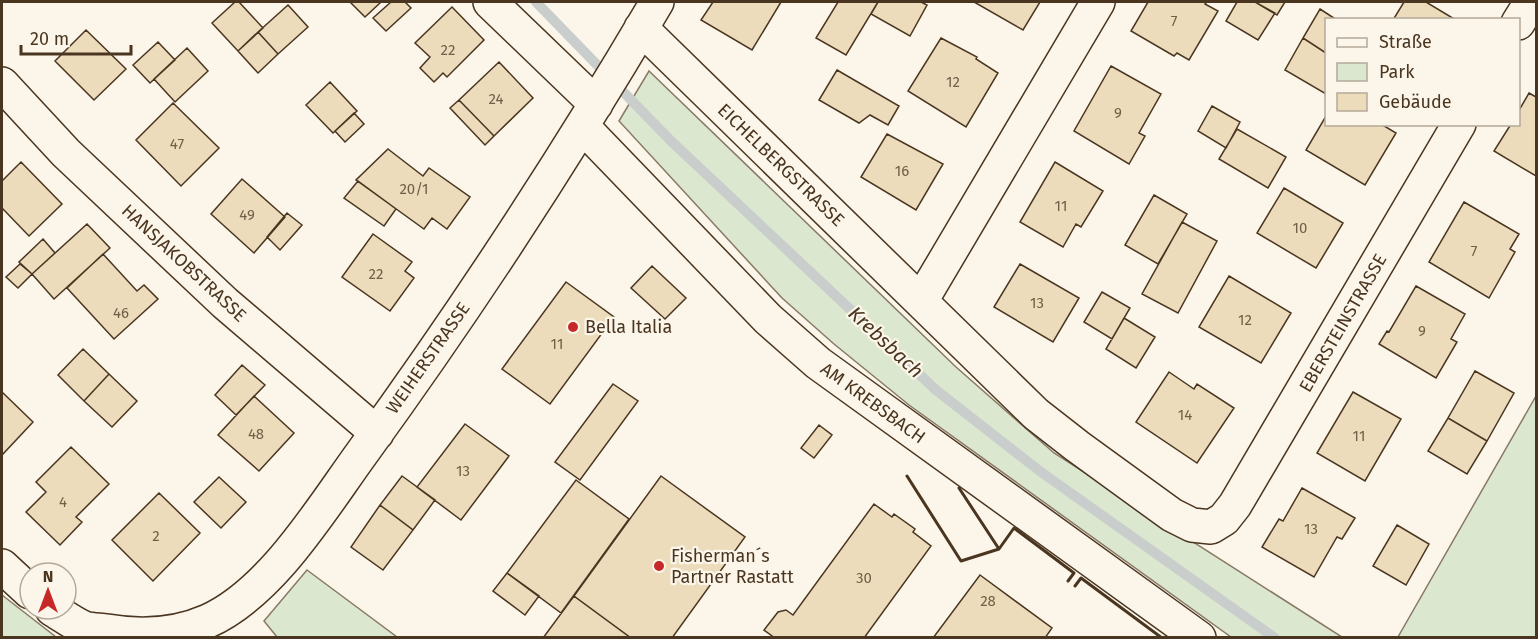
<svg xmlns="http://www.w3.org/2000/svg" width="1538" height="639" viewBox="0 0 1538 639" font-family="'Fira Sans',sans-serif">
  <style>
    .green { fill: #dce7d0; stroke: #887966; stroke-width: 1.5 }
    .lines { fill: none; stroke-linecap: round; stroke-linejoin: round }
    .stream { stroke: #c9cecd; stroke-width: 10 }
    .building { fill: #ecdcbc; stroke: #4a3520; stroke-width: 1.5 }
    .street-casing { stroke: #4a3520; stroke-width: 36 }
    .street { stroke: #fbf6e9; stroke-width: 33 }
    .wall { stroke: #4a3520; stroke-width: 3 }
    .poi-dot { fill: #c62828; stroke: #fbf6e9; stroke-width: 2 }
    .labels { text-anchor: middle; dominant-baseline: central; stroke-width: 4.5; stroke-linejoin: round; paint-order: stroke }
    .number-label { font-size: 15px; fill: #725f47 }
    .street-label { font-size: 18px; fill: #4a3520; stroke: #fbf6e9 }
    .poi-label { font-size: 18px; fill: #4a3520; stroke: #fbf6e9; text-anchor: start }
    .water-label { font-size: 20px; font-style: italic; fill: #4a3520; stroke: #fbf6e9 }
  </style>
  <rect width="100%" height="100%" fill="#fbf6e9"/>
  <!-- green -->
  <path class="green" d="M649,71l307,296 98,86 288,184h-111l-322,-232 -75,-61 -52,-46 -163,-177z
    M1536,396v241h-138z
    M307,570l90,67h-120l-13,-16z
    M2,595l54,42h-54z"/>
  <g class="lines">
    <!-- stream -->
    <path class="stream" d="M536,2l135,139 265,249 105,82 234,166"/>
  </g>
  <!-- building -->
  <path class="building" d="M235,2h4l24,26 -25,23 -26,-28z
    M350,2h31l-16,15z
    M391,2h14l6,6 -25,23 -13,-13z
    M713,2h68l-29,48 -51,-30z
    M838,2h40l-32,53 -30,-17z
    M878,2h43l6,3 -17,31 -39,-22z
    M974,2h66l-17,28z
    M1148,2h59l-2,2 13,7 -29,49 -12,-7 -3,3 -43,-25z
    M1237,2h18l20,11 -17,27 -32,-19z
    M1255,2h30l-8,13z
    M1404,2h22l30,18h-63z
    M288,5l20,22 -30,27 -20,-22z
    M452,7l32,33 -37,37 -4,-4 -9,9 -14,-14 10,-11 -15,-14z
    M1320,9l17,11h-11v33l-23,-15z
    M86,30l40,39 -32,31 -39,-39z
    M258,32l20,22 -20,19 -20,-22z
    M941,38l36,19 -1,2 22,14 -32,54 -58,-36z
    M1303,38l23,15v41l-41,-24z
    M158,42l17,18 -25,23 -17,-18z
    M187,48l21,23 -33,31 -21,-23z
    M499,62l34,36 -39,38 -35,-36z
    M1111,66l50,28 -22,39 6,3 -16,28 -55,-33z
    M837,70l62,36 -11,19 -18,-10 -11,8 -40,-23z
    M330,82l27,29 -24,22 -27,-28z
    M1529,93l7,4v79l-42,-25 17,-27h7v-12z
    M459,100l35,36 -9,9 -35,-37z
    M173,103l46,45 -38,38 -45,-46z
    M1212,106l28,16 -14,26 -28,-17z
    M354,113l10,11 -19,18 -10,-11z
    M1326,116v8h55l15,9 -31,52 -59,-35z
    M1237,129l49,28 -18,31 -49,-29z
    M887,134l56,30 -27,46 -55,-33z
    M388,149l35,27 6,-8 41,29 -23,32 -15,-11 -8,11 -68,-49z
    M21,162l41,42 -33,32 -27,-28v-27z
    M1055,162l48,29 -22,36 -5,-3 -13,23 -43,-25z
    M242,179l43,38 -31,36 -43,-39z
    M358,181l38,28 -12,17 -40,-28z
    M1284,188l59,35 -27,45 -59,-35z
    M1154,195l33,19 -29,50 -33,-19z
    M1464,202l55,32 -9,15 5,3 -26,46 -60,-36z
    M287,213l15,12 -22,25 -13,-13z
    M1182,222l35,19 -39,72 -36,-19z
    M87,224l23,24 -56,51 -22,-25z
    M373,234l39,28 -7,9 9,7 -24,33 -48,-34z
    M43,239l12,14 -23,21 -13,-12z
    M103,254l34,37 7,-6 14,14 -44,40 -47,-51z
    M20,264l12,10 -14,14 -12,-11z
    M1020,264l59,34 -26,44 -59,-35z
    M652,266l34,32 -21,21 -34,-31z
    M1229,276l62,37 -30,50 -62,-36z
    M566,282l48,35 -64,87 -48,-35z
    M1416,286l49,28 -14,25 6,3 -21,36 -57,-34 8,-13 2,1z
    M1102,292l28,16 -18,31 -28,-17z
    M1124,318l31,19 -19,31 -30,-19z
    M83,349l26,25 -25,27 -26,-26z
    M242,365l23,20 -29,30 -21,-20z
    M1475,371l39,22 -27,48 -39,-23z
    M1169,372l25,17 3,-5 37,24 -37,55 -61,-41z
    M109,374l28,27 -25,26 -28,-26z
    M613,384l25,17 -58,79 -25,-18z
    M2,392l31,30 -31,33z
    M1353,392l48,27 -36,62 -48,-28z
    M254,396l40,37 -35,38 -41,-36z
    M1448,418l39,23 -20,33 -39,-23z
    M465,424l44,32 -48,64 -44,-33z
    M819,425l13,10 -18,23 -13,-10z
    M71,447l38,37 -33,33 6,5 -22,23 -34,-33 20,-20 -10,-10z
    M402,476l33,24 -22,30 -33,-25z
    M661,476l84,61 -73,101h-41l-57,-42z
    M219,477l27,25 -25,26 -27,-26z
    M576,480l53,39 -68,94 -54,-40z
    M1302,488l53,30 -13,21 -5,-2 -23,40 -52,-30 17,-28 4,2z
    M159,493l41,40 -47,48 -41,-41z
    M874,504l18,13 2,-3 21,15 -2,3 18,14 -67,92h-89l-11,-8 14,-18 8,-2 7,5z
    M380,505l33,25 -30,40 -32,-23z
    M1397,525l32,19 -23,41 -33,-19z
    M507,573l32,23 -14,19 -32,-24z
    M980,575l72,53 -7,10h-112z
    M574,596l57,42h-88z"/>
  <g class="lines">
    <!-- street casing -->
    <g class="street-casing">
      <path id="street" d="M490,2l106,102
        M1518,23l13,-21
        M641,28l395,386 41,32 95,69 20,10 19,2 13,-8 11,-14 224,-381
        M2,84l64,69 159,150 152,130
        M583,127l185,192 50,44 381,275
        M921,301l177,-299
        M2,566l28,26
        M52,609c10,6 21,14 32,19 7,2 16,2 23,3 35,6 69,4 101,-10 64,-29 114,-113 154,-168 106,-146 204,-296 295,-451"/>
    </g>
    <!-- street -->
    <use href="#street" class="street"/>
    <!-- wall -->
    <path class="wall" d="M907,476l54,85 38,-12 15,-21 60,45 -6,8
      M959,488l40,61
      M1075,586l6,-8 81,60"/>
  </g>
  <!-- markers -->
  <g class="poi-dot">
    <circle cx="573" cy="327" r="6"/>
    <circle cx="659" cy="566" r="6"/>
  </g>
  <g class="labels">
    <!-- number labels -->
    <g class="number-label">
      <text x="1174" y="21">7</text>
      <text x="448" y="50">22</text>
      <text x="953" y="82">12</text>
      <text x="496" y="99">24</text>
      <text x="1118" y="113">9</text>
      <text x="177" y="144">47</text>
      <text x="902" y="171">16</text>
      <text x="414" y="189">20/1</text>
      <text x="1061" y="206">11</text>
      <text x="247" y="215">49</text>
      <text x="1300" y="228">10</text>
      <text x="1474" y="251">7</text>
      <text x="376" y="274">22</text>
      <text x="1037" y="303">13</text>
      <text x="121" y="313">46</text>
      <text x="1245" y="320">12</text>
      <text x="1422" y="331">9</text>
      <text x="557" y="344">11</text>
      <text x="1185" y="415">14</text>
      <text x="256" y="434">48</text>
      <text x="1359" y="436">11</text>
      <text x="463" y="471">13</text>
      <text x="63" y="502">4</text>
      <text x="1311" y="529">13</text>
      <text x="156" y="536">2</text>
      <text x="864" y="578">30</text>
      <text x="988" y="601">28</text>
    </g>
    <!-- street labels -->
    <g class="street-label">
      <text transform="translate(781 165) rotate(44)">EICHELBERGSTRASSE</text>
      <text transform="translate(184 263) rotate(43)">HANSJAKOBSTRASSE</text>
      <text transform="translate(1343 323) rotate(-60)">EBERSTEINSTRASSE</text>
      <text transform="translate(428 358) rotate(-55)">WEIHERSTRASSE</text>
      <text transform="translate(873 403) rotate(36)">AM KREBSBACH</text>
    </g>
    <!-- poi labels -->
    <g class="poi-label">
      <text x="585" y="327">Bella Italia</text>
      <text x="671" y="556">Fisherman´s<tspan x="671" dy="21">Partner Rastatt</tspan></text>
    </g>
    <!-- water labels -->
    <g class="water-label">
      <text transform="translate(886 342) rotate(43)">Krebsbach</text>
    </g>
  </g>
  <!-- border -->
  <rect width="1538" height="639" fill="none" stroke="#4a3520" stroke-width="6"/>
  <!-- legend -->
  <rect x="1325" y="18" width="195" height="108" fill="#fbf6e9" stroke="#b4a999" stroke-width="1.5"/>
  <rect x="1337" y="38" width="30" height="9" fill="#fbf6e9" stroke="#b4a999" stroke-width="1.5"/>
  <text x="1379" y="48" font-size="18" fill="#4a3520">Straße</text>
  <rect x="1337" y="63" width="30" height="18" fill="#dce7d0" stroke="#b4a999" stroke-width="1.5"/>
  <text x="1379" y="78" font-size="18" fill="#4a3520">Park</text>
  <rect x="1337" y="93" width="30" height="18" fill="#ecdcbc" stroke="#b4a999" stroke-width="1.5"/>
  <text x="1379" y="108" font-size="18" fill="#4a3520">Gebäude</text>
  <!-- north arrow -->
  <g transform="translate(48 591)"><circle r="28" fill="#fbf6e9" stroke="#b4a999" stroke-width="1.5"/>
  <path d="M0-4.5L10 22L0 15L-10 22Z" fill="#c62828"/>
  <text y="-9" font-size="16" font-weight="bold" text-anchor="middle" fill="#4a3520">N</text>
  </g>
  <!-- scale -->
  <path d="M21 45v9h110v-9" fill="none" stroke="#4a3520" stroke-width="3"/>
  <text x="30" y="45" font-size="18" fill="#4a3520" stroke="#fbf6e9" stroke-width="4.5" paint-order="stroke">20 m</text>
</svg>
